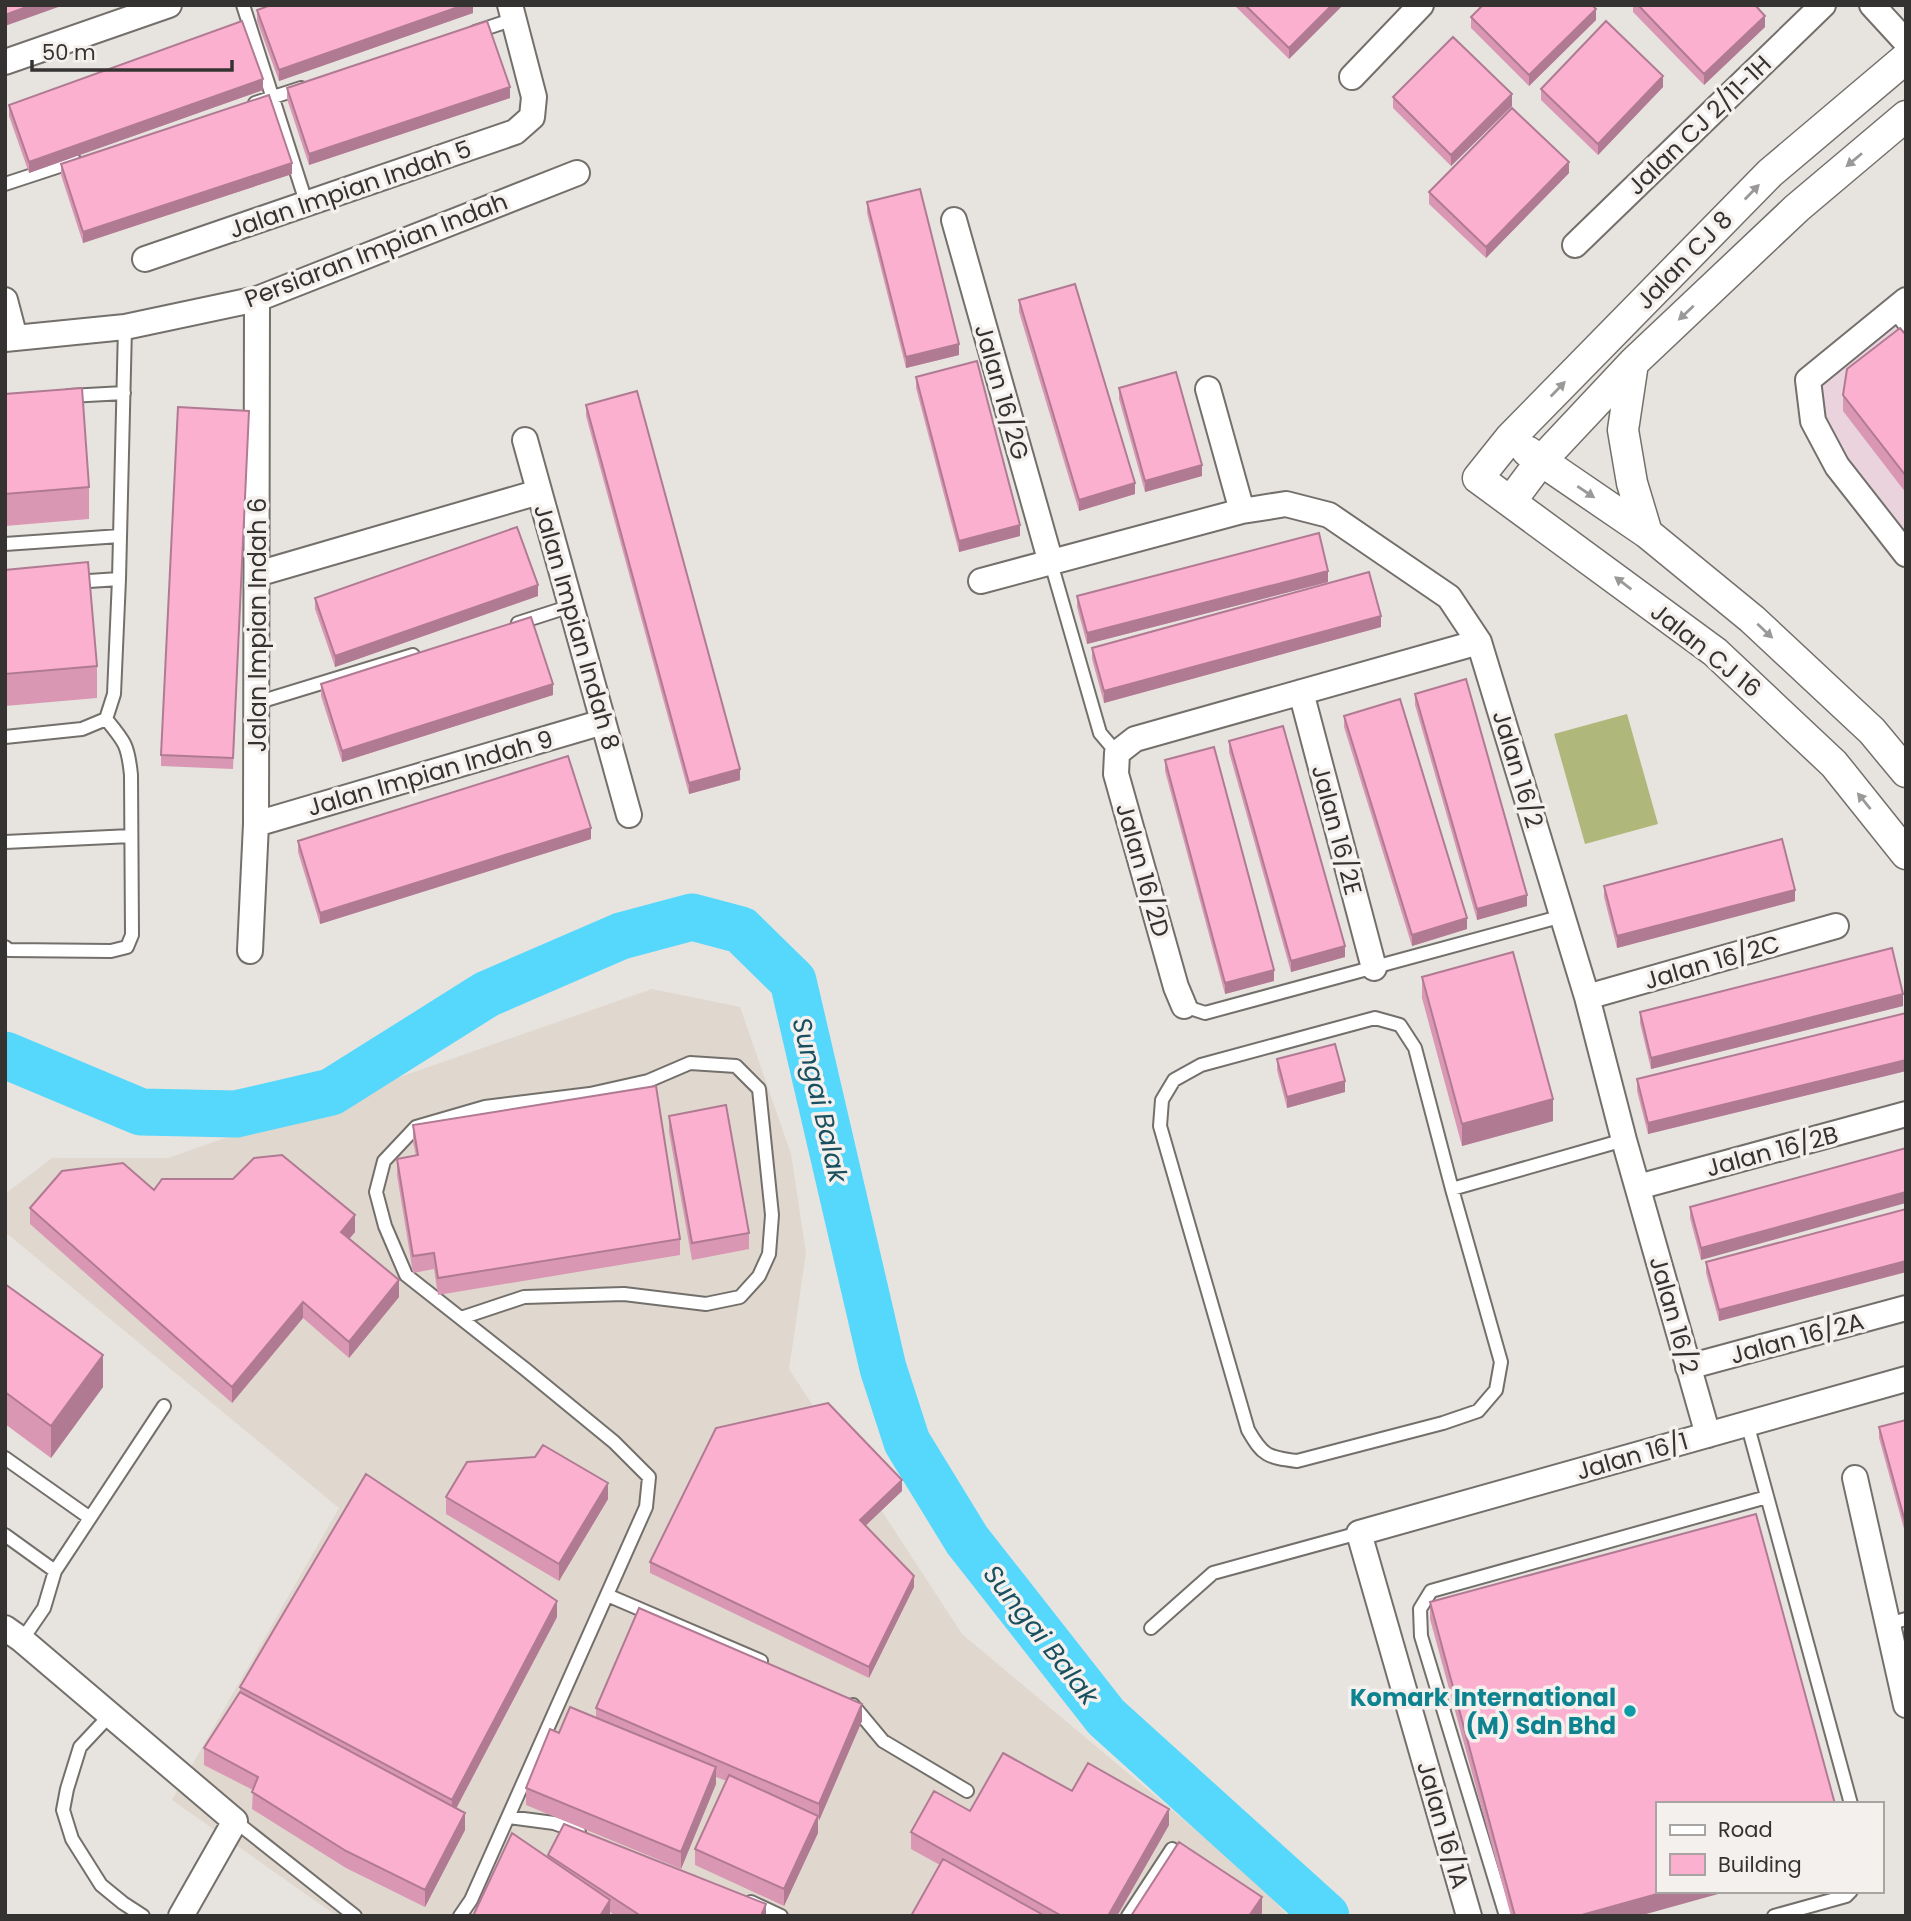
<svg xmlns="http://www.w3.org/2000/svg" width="1911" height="1921" viewBox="0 0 1911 1921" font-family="Poppins,sans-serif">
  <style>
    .commercial { fill: #ead3dd }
    .built { fill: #e0d7ce }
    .pitch { fill: #afb87a }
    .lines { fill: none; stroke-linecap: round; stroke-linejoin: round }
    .river { stroke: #56d8fc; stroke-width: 47 }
    .service-casing { stroke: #73706c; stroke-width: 16 }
    .minor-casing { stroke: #73706c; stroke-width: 28 }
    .tertiary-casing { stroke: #73706c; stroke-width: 33 }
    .service { stroke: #fff; stroke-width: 12 }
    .minor { stroke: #fff; stroke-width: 24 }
    .tertiary { stroke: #fff; stroke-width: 30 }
    .wall { fill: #d997b3 }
    .shaded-wall { fill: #b07b92 }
    .building { fill: #fcb0d0; stroke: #b07b92; stroke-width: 2 }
    .oneway { fill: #9a9998 }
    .culture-dot { fill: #0f9aa8; stroke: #f4f0ed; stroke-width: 2.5 }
    .labels { text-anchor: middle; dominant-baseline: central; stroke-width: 7; stroke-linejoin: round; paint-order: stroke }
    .street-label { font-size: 24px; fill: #353332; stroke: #f4f0ed }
    .culture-label { font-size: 24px; font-weight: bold; fill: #0d838f; stroke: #f4f0ed; text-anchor: end }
    .water-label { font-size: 26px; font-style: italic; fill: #19505f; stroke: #f4f0ed }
  </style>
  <rect width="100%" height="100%" fill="#e7e3df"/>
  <!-- commercial -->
  <path class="commercial" d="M1906,313v223l-59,-78 -24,-40 -4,-34z"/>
  <!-- built -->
  <path class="built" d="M652,989l88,18 51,147 15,99 -17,116 173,265 291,244 35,38h-951l-165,-116 167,-292 -334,-276v-38l47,-36h116z"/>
  <!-- pitch -->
  <path class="pitch" d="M1627,714l31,110 -73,20 -31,-110z"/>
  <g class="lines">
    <!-- river -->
    <path class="river" d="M5,1055l136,57 95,2 95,-22 156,-98 134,-58 71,-19 49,13 52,51 90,387 24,74 60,98 139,177 220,199"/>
    <!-- service casing -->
    <g class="service-casing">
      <path id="service" d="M243,5l64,200
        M475,32l39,-13
        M255,103l46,-15
        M5,184l70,-23
        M1893,310l13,17
        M69,396l55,-3
        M5,544l115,-8
        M1051,563l49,170 17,20
        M74,582l45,-3
        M518,623l53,-17
        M256,703l157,-48
        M106,719l8,-25 5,-115 6,-252
        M5,737l77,-8 24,-10
        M5,842l126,-6
        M5,947l4,3 102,1 16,-4 5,-12 -1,-160c-3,-30 -6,-33 -25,-56
        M1184,1006l21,7 358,-97
        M1375,1018l25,7 15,23 37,141 49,173 -5,28 -18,21 -35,12 -146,38c-30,-4 -34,-5 -49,-31l-88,-304 2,-26 12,-20 27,-15z
        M1452,1189l172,-49
        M1747,1423l104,381
        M5,1458l85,60
        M5,1535l50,36 -11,37 -22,32
        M55,1571l109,-165
        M607,1595l154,66
        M1888,1624l18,-5
        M1151,1628l62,-55 146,-40
        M853,1705l30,36 84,50
        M110,1715l-30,32 -13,42 -4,21 9,29 29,46 22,18 20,13
        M508,1817l46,6 25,9
        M235,1821l120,95
        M751,1902l30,14
        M460,1916l11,-16 175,-393 3,-30 -35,-35 -89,-73 -119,-94 -21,-49 -9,-34 8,-31 32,-34 69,-20 105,-13 58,-13 42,-18 46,3 23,23 13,126 -3,39 -10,22 -19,21 -34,7 -82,-10 -100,3 -63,21
        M1128,1916l44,-67
        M1506,1916l-85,-280 -1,-27 11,-18 336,-94
        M1774,1916l72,-20 5,-5"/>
    </g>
    <!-- minor casing -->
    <g class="minor-casing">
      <path id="minor" d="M1872,5l34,37
        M5,62l164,-57
        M1352,77l69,-72
        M954,220l97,343
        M1575,245l248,-240
        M145,259l370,-127 17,-15 2,-20 -24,-92
        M5,300l10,38
        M1906,300l-98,80 5,41 24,45 69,88
        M5,339l120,-12 132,-28 320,-126
        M1208,389l34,122
        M525,440l104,375
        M257,574l282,-82
        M981,581l261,-70 44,-7 43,11 120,82 30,45 108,355 37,143 84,295
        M1301,692l73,276
        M256,824l347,-102
        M250,951l6,-127 1,-525
        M1587,997l249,-71
        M1184,1006l-8,-19 -60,-213 1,-21 18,-14 344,-97
        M1638,1187l268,-73
        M1688,1367l218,-59
        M1855,1478l51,227
        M5,1628l17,12 213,181 -54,95
        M1469,1916l-110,-383 547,-154"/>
    </g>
    <!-- tertiary casing -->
    <g class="tertiary-casing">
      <path id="tertiary" d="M1906,58l-136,115 -260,265 -32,40 237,174 119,112 72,90
        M1633,363l-10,67 9,53 15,50
        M1527,451l120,82 105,86 120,112 34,41
        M1511,501l30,-40 92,-98 164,-155 109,-92"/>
    </g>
    <!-- service -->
    <use href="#service" class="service"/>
    <!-- minor -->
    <use href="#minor" class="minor"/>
    <!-- tertiary -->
    <use href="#tertiary" class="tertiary"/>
  </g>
  <!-- wall -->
  <path class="wall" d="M473,5v8l-194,68 -22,-60v-11z
    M1234,5h109l-54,54z
    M1633,5h122l10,22 -61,58 -71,-73z
    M1471,17l125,3 -67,66 -58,-58z
    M1663,87l-65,68 -57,-55v-11z
    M287,88l223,10 -201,67 -22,-66z
    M263,90l-234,83 -20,-57v-11z
    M1393,97l119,9 -61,60 -58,-58z
    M61,164l231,10 -209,69 -22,-68z
    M1569,173l-83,85 -57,-54v-12z
    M867,202l92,153 -53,13 -39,-155z
    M1019,300l116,194 -56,17 -60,-199z
    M1906,335v158l-63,-82v-16z
    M916,377l104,159 -61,16 -43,-164z
    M1119,388l83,88 -57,16 -26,-93z
    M5,394l84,93v32l-84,7z
    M586,405l154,375 -51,14 -103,-378z
    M249,411l-16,358 -72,-3v-11z
    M5,570l92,96v32l-92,8z
    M1328,582l-241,62 -10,-37v-11z
    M538,596l-203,71 -20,-58v-11z
    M1381,627l-277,76 -12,-44v-11z
    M321,684l232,11 -211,67 -21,-66z
    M1415,694l112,212 -50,14 -62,-215z
    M1344,716l123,213 -55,17 -68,-219z
    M1229,741l116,216 -54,15 -62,-220z
    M1165,760l109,221 -49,13 -60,-223z
    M591,839l-271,85 -22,-72v-11z
    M1604,886l191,15 -178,47 -13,-51z
    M1422,977l131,144 -91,25 -40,-148z
    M1903,1006l-252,63 -11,-46v-11z
    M1906,1013v58l-258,63 -11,-43v-12z
    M1277,1059l68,33 -58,16 -10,-38z
    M669,1116l80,117v16l-57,11 -23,-128z
    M413,1125l267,114v16l-242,40 -4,-26 -21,4 -16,-98v-16l19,-3 -3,-14z
    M1906,1148l-205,112 -11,-42v-11z
    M154,1190l201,42 -6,7 50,58 -50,61 -46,-40 -71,85 -202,-179v-16z
    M1906,1209v63l-187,49 -13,-48v-11z
    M5,1284l98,103 -52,71 -46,-34z
    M1906,1420v116l-27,-98v-11z
    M902,1491l-37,35 49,61 -45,91 -219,-105v-11z
    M446,1497l162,2 -49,82 -113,-67z
    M1430,1602l209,314h-128l-81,-297z
    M557,1617l-101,192 9,21 -40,77 -79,-39 -94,-59 1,-19 -49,-25v-17l36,-55v-6z
    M596,1708l266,13 -44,99v13l-34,73 -89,-41v-16l32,-68 -11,-4v7l-35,85 -155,-64v-17l33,-55 37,-15z
    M1072,1791l97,34 -52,91h-206l29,-51 -29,-16v-17z
    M548,1855l218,61h-150l-6,-4v4l-62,-59z"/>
  <!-- shaded-wall -->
  <path class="shaded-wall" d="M32,5h32l-59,21v-11z
    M464,5h9v8l-194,68v-11z
    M1332,5h11l-54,54v-11z
    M1596,9v11l-67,66v-11z
    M1765,16v11l-61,58v-11z
    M1663,76v11l-65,68v-11z
    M263,79v11l-234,83v-11z
    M510,87v11l-201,67v-11z
    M1512,94v12l-61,60v-11z
    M1569,162v11l-83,85v-11z
    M292,163v11l-209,69v-11z
    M959,344v11l-53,13v-11z
    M1202,465v11l-57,16v-11z
    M1135,483v11l-56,17v-11z
    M1020,525v11l-61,16v-11z
    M1328,571v11l-241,62v-11z
    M538,585v11l-203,71v-11z
    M1381,616v11l-277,76v-12z
    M553,684v11l-211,67v-11z
    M740,769v11l-51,14v-11z
    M591,828v11l-271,85v-11z
    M1795,890v11l-178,47v-12z
    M1527,895v11l-50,14v-11z
    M1467,918v11l-55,17v-11z
    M1345,946v11l-54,15v-11z
    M1274,970v11l-49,13v-11z
    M1903,994v12l-252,63v-11z
    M1906,1060v11l-258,63v-11z
    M1345,1081v11l-58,16v-11z
    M1553,1099v22l-91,25v-22z
    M1906,1192v11l-205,57v-12z
    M355,1215v17l-14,17v-17z
    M1906,1261v11l-187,49v-11z
    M399,1280v17l-50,61v-16z
    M303,1302v16l-71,85v-16z
    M103,1355v32l-52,71v-32z
    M902,1480v11l-42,40v-11z
    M608,1483v16l-49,82v-17z
    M914,1576v11l-45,91v-11z
    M557,1601v16l-105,199v-16z
    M862,1704v17l-43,100v-17z
    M716,1767v17l-35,85v-17z
    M1169,1809v16l-52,91h-9z
    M465,1813v17l-40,77v-17z
    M818,1816v17l-34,73v-17z
    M1668,1891h61l-90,25h-61z
    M1262,1897v16l-2,3h-11z
    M610,1900v16h-10z
    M766,1904v12h-5z"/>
  <!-- building -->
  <path class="building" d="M5,5h27l-27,10z
    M271,5h193l-185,65 -22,-60z
    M1245,5h87l-43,43z
    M1483,5h109l4,4 -67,66 -58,-58z
    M1638,5h117l10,11 -61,58z
    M242,21l21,58 -234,83 -20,-57z
    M487,21l23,66 -201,67 -22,-66z
    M1606,21l57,55 -65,68 -57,-55z
    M1453,37l59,57 -61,61 -58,-58z
    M269,95l23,68 -209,69 -22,-68z
    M1512,108l57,54 -83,85 -57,-55z
    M920,189l39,155 -53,13 -39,-155z
    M1075,284l60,199 -56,17 -60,-200z
    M1900,328l6,7v141l-63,-81 4,-26z
    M977,361l43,164 -61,16 -43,-164z
    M1176,372l26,93 -57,16 -26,-93z
    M82,388l7,99 -84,7v-100z
    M637,391l103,378 -51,14 -103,-378z
    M178,407l71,4 -16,347 -72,-3z
    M517,527l21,58 -203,71 -20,-58z
    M1319,533l9,38 -241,62 -10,-37z
    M88,562l9,104 -92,8v-104z
    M1369,572l12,44 -277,75 -12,-43z
    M531,617l22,67 -211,67 -21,-67z
    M1466,679l61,216 -50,14 -62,-215z
    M1400,699l67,219 -55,17 -68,-219z
    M1283,726l62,220 -54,15 -62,-220z
    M1214,747l60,223 -49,13 -60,-223z
    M568,756l23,72 -271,85 -22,-72z
    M1782,839l13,51 -178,46 -13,-50z
    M1892,948l11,46 -252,64 -11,-46z
    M1513,952l40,147 -91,25 -40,-147z
    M1906,1013v47l-258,63 -11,-44z
    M1335,1044l10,37 -58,16 -10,-38z
    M656,1086l24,153 -242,39 -4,-25 -21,3 -16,-97 21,-4 -5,-30z
    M726,1105l23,128 -57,10 -23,-127z
    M1906,1148v44l-205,56 -11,-41z
    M282,1155l73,60 -14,17 58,48 -50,62 -46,-40 -71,85 -202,-179 32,-37 61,-8 31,27 8,-11h71l21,-21z
    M1906,1209v52l-187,49 -13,-48z
    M5,1284l98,71 -52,71 -46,-34z
    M828,1403l74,77 -42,40 54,56 -45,91 -219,-105 66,-134z
    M1906,1420v105l-27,-98z
    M543,1445l65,38 -49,81 -113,-67 21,-35 68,-5z
    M366,1474l191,127 -105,199 -212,-113z
    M1756,1514l79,290h-178v87h11l-90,25h-63l-85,-314z
    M639,1608l223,96 -43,100 -223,-96z
    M240,1692l225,121 -40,77 -79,-39 -94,-59 6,-15 -54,-29z
    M570,1707l146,60 -35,85 -155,-64 24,-59 9,4z
    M1003,1753l69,38 16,-28 81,46 -61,107h-46l-151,-84 23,-41 36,20z
    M729,1775l89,41 -34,73 -89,-40z
    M564,1824l202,80 -5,12h-120l-93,-61z
    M512,1833l98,67 -10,16h-127z
    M1179,1842l83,55 -13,19h-118z
    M943,1859l102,57h-134z"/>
  <!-- one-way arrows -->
  <defs><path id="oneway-solid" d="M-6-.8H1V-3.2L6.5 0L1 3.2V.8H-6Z" transform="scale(1.75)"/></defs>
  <g class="oneway">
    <use href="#oneway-solid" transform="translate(1854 160) rotate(140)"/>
    <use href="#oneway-solid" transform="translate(1752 192) rotate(-46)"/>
    <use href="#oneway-solid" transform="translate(1686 313) rotate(137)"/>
    <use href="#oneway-solid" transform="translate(1558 389) rotate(-46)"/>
    <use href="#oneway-solid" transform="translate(1586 492) rotate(34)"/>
    <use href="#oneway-solid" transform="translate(1623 583) rotate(-143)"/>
    <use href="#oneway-solid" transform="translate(1765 631) rotate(43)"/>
    <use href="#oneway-solid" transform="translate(1864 801) rotate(-129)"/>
  </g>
  <!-- markers -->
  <circle class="culture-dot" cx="1630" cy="1711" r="7"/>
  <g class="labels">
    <!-- street labels -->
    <g class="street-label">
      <text transform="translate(1699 125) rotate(-44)">Jalan CJ 2/11-1H</text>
      <text transform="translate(350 189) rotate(-19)">Jalan Impian Indah 5</text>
      <text transform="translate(376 250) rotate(-21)">Persiaran Impian Indah</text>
      <text transform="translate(1684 260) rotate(-46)">Jalan CJ 8</text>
      <text transform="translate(1002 392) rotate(74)">Jalan 16/2G</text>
      <text transform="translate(257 625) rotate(-90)">Jalan Impian Indah 6</text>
      <text transform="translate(577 627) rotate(74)">Jalan Impian Indah 8</text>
      <text transform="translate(1706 650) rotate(39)">Jalan CJ 16</text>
      <text transform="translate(1518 769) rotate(73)">Jalan 16/2</text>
      <text transform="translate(430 773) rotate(-16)">Jalan Impian Indah 9</text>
      <text transform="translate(1337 830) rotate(75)">Jalan 16/2E</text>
      <text transform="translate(1143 870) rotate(74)">Jalan 16/2D</text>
      <text transform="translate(1712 962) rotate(-16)">Jalan 16/2C</text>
      <text transform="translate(1772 1151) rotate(-15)">Jalan 16/2B</text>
      <text transform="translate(1674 1315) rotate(74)">Jalan 16/2</text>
      <text transform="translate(1797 1338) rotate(-15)">Jalan 16/2A</text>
      <text transform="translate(1632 1456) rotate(-16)">Jalan 16/1</text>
      <text transform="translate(1443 1825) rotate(74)">Jalan 16/1A</text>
    </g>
    <!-- culture labels -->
    <g class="culture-label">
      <text x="1616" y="1697">Komark International<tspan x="1616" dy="28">(M) Sdn Bhd</tspan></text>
    </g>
    <!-- water labels -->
    <g class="water-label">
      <text transform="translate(820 1100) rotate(77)">Sungai Balak</text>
      <text transform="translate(1041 1635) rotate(52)">Sungai Balak</text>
    </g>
  </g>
  <!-- border -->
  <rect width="1911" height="1921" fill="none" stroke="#353332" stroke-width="14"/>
  <!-- legend -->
  <rect x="1656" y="1802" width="228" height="91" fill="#f4f0ed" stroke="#a8a4a2" stroke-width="2"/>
  <rect x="1670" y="1825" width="35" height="10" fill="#ffffff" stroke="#a8a4a2" stroke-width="2"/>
  <text x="1718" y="1837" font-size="21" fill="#353332">Road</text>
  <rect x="1670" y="1854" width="35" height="21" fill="#fcb0d0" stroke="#a8a4a2" stroke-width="2"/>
  <text x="1718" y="1872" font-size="21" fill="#353332">Building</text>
  <!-- scale -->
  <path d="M32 60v10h200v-10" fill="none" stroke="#353332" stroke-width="3.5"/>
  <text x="42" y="60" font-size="21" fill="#353332" stroke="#f4f0ed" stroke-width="5" paint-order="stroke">50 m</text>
</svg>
